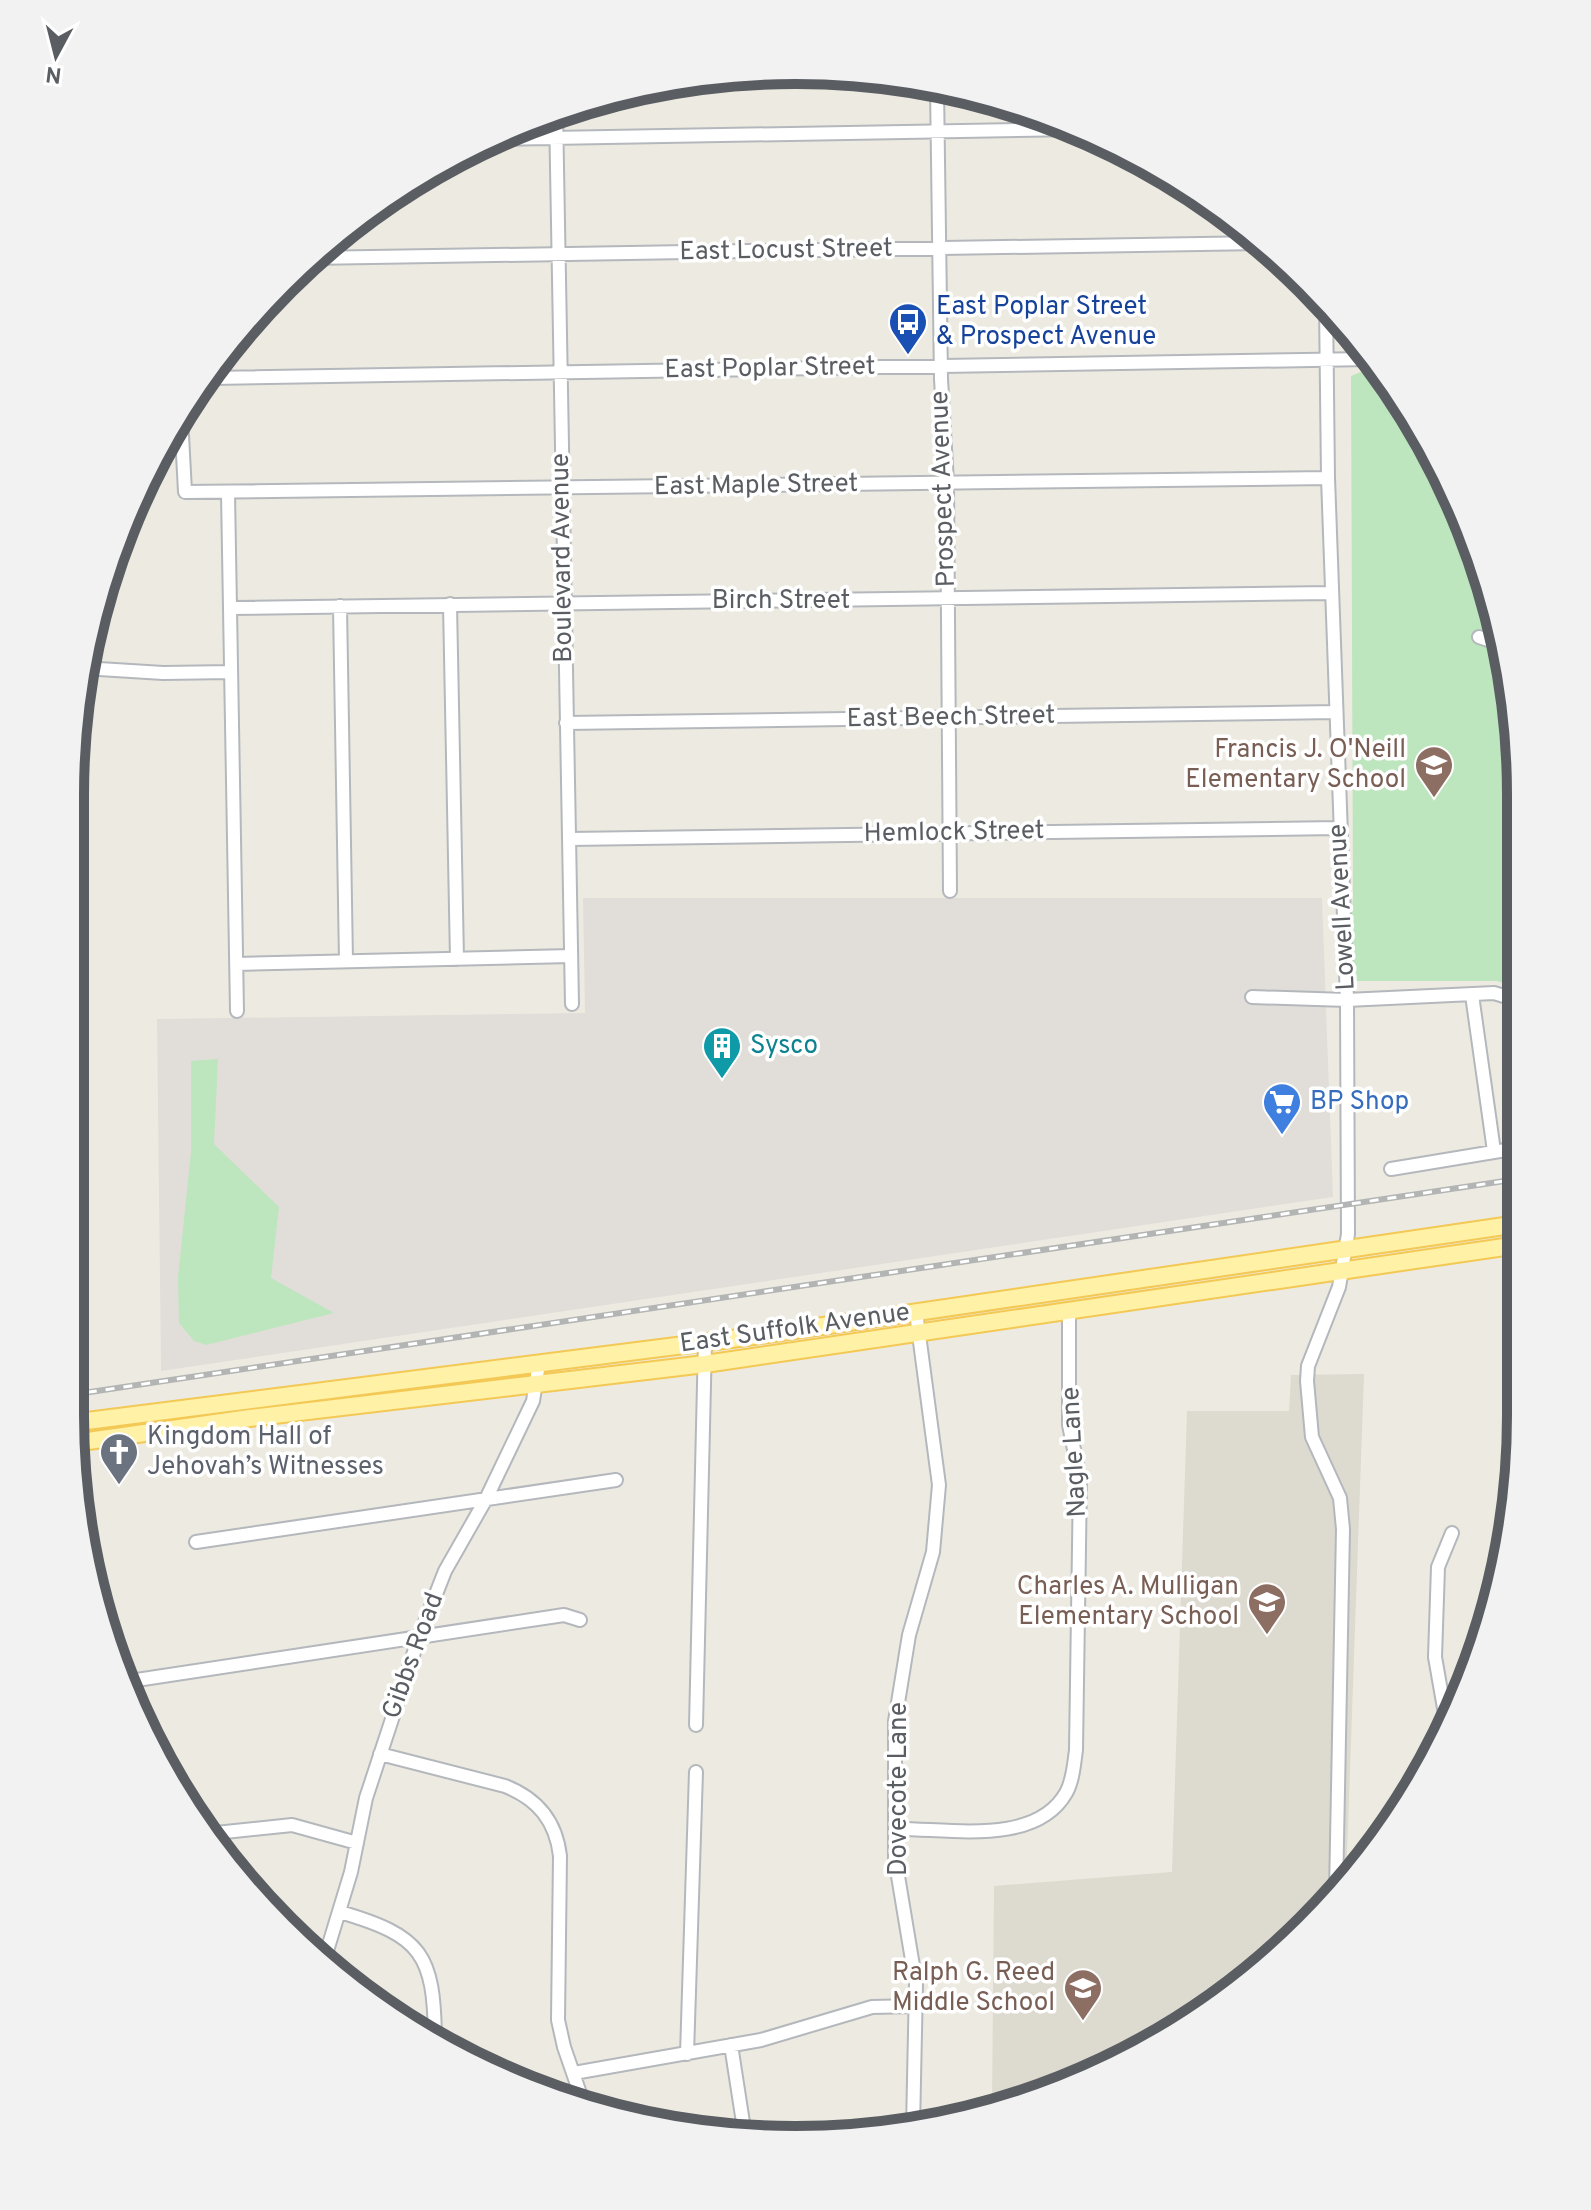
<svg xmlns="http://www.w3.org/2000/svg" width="1591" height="2210" viewBox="0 0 1591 2210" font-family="Overpass,sans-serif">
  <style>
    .industrial { fill: #e1ded9 }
    .education { fill: #dddad0 }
    .green { fill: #bde5be }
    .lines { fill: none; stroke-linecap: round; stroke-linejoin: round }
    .minor-casing { stroke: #b4b8bc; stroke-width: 16 }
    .major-casing { stroke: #f3c855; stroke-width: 20 }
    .minor { stroke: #fff; stroke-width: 12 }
    .major { stroke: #fff1a5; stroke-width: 16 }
    .rail-casing { stroke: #b3b4b4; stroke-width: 6 }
    .rail { stroke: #fff; stroke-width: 3; stroke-dasharray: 9; stroke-linecap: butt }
    .labels { text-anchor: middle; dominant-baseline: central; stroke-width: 7; stroke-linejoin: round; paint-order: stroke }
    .street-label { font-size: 26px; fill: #5a5e63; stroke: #fff }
    .transit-label { font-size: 26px; fill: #164399; stroke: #fff; text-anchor: start }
    .education-label { font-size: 26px; fill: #785e54; stroke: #fff; text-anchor: end }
    .culture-label { font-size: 26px; fill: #0d838f; stroke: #fff; text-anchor: start }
    .shop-label { font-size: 26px; fill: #366cbe; stroke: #fff; text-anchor: start }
    .worship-label { font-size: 26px; fill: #5b616d; stroke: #fff; text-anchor: start }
    .rim { fill: none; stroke: #5a5e63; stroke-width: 10 }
  </style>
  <rect width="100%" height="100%" fill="#edebe1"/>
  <!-- industrial -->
  <path class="industrial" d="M583,898h739l11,299 -1172,174 -4,-352 428,-6z"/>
  <!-- education -->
  <path class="education" d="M1364,1374l-18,509 -73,77 -199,125 -82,21 2,-220 178,-14 15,-461h102l2,-36z"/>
  <!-- green -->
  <path class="green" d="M1370,368h5l71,107 69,225 2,288 -20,-7h-151l7,-83 -2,-522z
    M218,1059l-4,85 65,63 -8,71 63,35 -128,32 -12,-4 -15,-18 -1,-46 13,-125v-91z"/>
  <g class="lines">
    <!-- minor casing -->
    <g class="minor-casing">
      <path id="minor" d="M937,87l4,292 6,104 3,408
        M556,111l16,893
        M495,139l580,-10
        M310,258l952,-15
        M1326,303l2,175 19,522 1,234 -9,53 -31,79 -1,15 5,56 28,61 3,31 -7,364
        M212,378l1157,-19
        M181,416l4,76 1143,-14
        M228,493l9,518
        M450,604l7,355
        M340,606l6,355
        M230,608l1102,-15
        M1479,637l18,6
        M83,668l80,5 68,-1
        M566,723l770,-11
        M569,839l770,-11
        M236,964l335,-8
        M1472,995l22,156
        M1252,997l95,3 147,-7 23,7
        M1391,1169l127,-21
        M196,1542l420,-62
        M130,1681l434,-66 16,5
        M696,1725l9,-383
        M1448,1731l-13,-74 3,-90 14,-34
        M380,1754l125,32c33,13 51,35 55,70l-2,164 6,27 19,55
        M895,1829c51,-1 140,18 171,-36 7,-12 8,-29 10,-43l4,-271 -11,-54v-114
        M206,1834l86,-9 65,18
        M1354,1873l2,-1
        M340,1912c82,24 94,42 95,127
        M323,1964l28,-92 15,-74 52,-158 27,-69 41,-72 47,-98 6,-38
        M731,2045l13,84
        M687,2054l9,-282
        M574,2073l187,-33 111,-33 44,-1
        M913,2128l3,-144 -21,-126v-137l14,-86 24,-83 6,-67 -23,-173"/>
    </g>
    <!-- major casing -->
    <g class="major-casing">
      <path id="major" d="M71,1423l676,-86 771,-113
        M74,1443l176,-25 455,-54 813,-119"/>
    </g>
    <!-- minor -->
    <use href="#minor" class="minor"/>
    <!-- major -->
    <use href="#major" class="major"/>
    <!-- rail casing -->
    <g class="rail-casing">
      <path id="rail" d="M70,1395l1448,-216"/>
    </g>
    <!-- rail -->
    <use href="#rail" class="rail"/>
  </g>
  <!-- icons -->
  <defs>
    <g id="bus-pin" transform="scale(2)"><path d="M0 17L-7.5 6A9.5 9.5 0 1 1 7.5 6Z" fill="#1a4fb4" stroke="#fff"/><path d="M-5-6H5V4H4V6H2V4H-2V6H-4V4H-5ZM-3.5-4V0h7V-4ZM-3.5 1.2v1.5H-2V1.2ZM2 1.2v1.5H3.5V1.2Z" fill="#fff"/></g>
    <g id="school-pin" transform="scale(2)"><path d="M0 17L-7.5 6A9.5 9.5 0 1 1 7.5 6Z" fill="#8d6e63" stroke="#fff"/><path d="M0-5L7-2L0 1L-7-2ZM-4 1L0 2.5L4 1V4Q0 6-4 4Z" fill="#fff"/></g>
    <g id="building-pin" transform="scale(2)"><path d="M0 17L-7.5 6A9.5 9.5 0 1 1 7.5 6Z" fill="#0f9aa8" stroke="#fff"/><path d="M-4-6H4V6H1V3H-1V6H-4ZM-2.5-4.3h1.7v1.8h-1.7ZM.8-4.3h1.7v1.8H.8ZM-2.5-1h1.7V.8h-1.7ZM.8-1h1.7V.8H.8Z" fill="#fff"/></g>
    <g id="supermarket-pin" transform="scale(2)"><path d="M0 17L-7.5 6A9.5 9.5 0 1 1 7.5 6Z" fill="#3f7fe0" stroke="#fff"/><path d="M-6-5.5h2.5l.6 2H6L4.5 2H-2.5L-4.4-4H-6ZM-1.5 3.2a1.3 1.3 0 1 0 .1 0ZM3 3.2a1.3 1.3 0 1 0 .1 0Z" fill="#fff"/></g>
    <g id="church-pin" transform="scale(2)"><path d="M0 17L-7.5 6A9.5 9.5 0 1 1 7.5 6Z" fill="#6b7280" stroke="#fff"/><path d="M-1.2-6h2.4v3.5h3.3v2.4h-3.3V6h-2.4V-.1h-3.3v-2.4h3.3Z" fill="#fff"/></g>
  </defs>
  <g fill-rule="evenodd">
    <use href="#bus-pin" x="908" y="322"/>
    <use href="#school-pin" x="1434" y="765"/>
    <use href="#building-pin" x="722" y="1046"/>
    <use href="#supermarket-pin" x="1282" y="1102"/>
    <use href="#church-pin" x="119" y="1452"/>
    <use href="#school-pin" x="1267" y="1602"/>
    <use href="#school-pin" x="1083" y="1988"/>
  </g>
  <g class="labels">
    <!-- street labels -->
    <g class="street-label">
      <text transform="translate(786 251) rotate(-1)">East Locust Street</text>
      <text transform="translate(770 369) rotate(-1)">East Poplar Street</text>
      <text transform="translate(756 486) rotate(-1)">East Maple Street</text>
      <text transform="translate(944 489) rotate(-92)">Prospect Avenue</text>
      <text transform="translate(563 558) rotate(-91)">Boulevard Avenue</text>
      <text x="781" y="601">Birch Street</text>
      <text transform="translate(951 718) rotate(-1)">East Beech Street</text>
      <text transform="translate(954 833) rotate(-1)">Hemlock Street</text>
      <text transform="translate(1343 907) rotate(-93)">Lowell Avenue</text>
      <text transform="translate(795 1329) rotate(-8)">East Suffolk Avenue</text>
      <text transform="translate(1075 1452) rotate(-93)">Nagle Lane</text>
      <text transform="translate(414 1656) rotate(-70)">Gibbs Road</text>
      <text transform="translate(899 1789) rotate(-90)">Dovecote Lane</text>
    </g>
    <!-- transit labels -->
    <g class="transit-label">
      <text x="936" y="307">East Poplar Street<tspan x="936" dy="30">&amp; Prospect Avenue</tspan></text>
    </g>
    <!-- education labels -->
    <g class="education-label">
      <text x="1406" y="750">Francis J. O'Neill<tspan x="1406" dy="30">Elementary School</tspan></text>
      <text x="1239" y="1587">Charles A. Mulligan<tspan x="1239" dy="30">Elementary School</tspan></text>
      <text x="1055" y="1973">Ralph G. Reed<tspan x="1055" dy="30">Middle School</tspan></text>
    </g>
    <!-- culture labels -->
    <g class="culture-label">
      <text x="750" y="1046">Sysco</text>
    </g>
    <!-- shop labels -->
    <g class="shop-label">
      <text x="1310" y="1102">BP Shop</text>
    </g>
    <!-- worship labels -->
    <g class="worship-label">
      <text x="147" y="1437">Kingdom Hall of<tspan x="147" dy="30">Jehovah’s Witnesses</tspan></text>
    </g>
  </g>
  <!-- crop -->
  <path d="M0 0H1591V2210H0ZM795 84H796A711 711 0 0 1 1507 795V1415A711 711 0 0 1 796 2126H795A711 711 0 0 1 84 1415V795A711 711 0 0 1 795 84Z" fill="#f2f2f3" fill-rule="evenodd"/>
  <path class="rim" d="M795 84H796A711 711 0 0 1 1507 795V1415A711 711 0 0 1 796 2126H795A711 711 0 0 1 84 1415V795A711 711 0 0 1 795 84Z"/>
  <!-- north arrow -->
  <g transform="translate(56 56) rotate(187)" stroke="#ffffff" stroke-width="6" paint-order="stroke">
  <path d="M0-6L14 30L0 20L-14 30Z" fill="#5a5e63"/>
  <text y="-12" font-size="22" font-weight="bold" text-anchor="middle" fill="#5a5e63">N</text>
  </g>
</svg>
